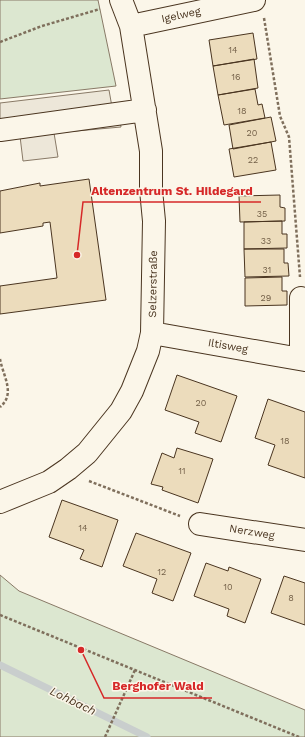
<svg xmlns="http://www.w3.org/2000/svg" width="305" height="737" viewBox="0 0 305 737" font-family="'Work Sans',sans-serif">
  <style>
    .green { fill: #dce7d0; stroke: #887966 }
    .parking { fill: #ede7d9; stroke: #887966 }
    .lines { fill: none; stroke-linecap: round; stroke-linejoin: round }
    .stream { stroke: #c9cecd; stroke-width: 7 }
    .building { fill: #ecdcbc; stroke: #4a3520 }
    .minor-casing { stroke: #4a3520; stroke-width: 24 }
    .path { stroke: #7f6f5c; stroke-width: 2.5; stroke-dasharray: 3 2; stroke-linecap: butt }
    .minor { stroke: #fbf6e9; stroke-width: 22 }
    .labels { text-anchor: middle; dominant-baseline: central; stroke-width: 3; stroke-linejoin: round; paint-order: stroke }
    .number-label { font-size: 9px; fill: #725f47 }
    .street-label { font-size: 11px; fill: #4a3520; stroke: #fbf6e9 }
    .water-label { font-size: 12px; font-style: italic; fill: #4a3520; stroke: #fbf6e9 }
    .leader { fill: none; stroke: #d62828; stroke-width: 1.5 }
    .callout-dot { fill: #d62828; stroke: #fbf6e9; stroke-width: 1.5 }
    .callout-label { font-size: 12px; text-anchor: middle; font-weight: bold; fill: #d62828; stroke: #fbf6e9; stroke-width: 3; stroke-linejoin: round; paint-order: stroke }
  </style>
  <rect width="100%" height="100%" fill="#fbf6e9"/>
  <!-- green -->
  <path class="green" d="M0,0h98l18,86 -116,13z
    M0,575l19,16 286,119v27h-305z"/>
  <!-- parking -->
  <path class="parking" d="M109,90l3,17 7,7 2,13 -67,6 4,24 -35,4 -4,-33 -19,-5v-20z"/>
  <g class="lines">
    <!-- stream -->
    <path class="stream" d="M0,665l147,72"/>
  </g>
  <!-- building -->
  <path class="building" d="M253,33l4,26 -44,7 -4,-26z
    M254,59l4,29 -40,7 -5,-29z
    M255,89l3,16 4,-1 3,14 -41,7 -6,-30z
    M271,117l5,24 -43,8 -4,-24z
    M271,142l5,28 -42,7 -5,-28z
    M89,179l17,121 -106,14v-28l57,-8 -7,-56 -7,1v3l-43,7v-42l40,-8v3z
    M280,195v12l5,1v13l-45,1 -1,-26z
    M282,221v13h5v14l-43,1v-27z
    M244,249h40v14h4l1,13 -44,1z
    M282,277v14h5v14l-42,1v-28z
    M177,375l60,21 -16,46 -26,-9 4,-11 -34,-12z
    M268,399l37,13v66l-37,-13 7,-20 -20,-7z
    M177,448l36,11 -15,44 -36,-13 1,-3 -12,-3 11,-31 12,5z
    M62,500l56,20 -16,47 -22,-8 4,-9 -35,-13z
    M136,533l55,20 -18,48 -21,-8 5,-14 -34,-13z
    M206,563l22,8 1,-4 32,12 -16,44 -18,-7 2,-7 -35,-13z
    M284,576l21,7v42l-34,-12z"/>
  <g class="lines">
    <!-- minor casing -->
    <g class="minor-casing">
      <path id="minor" d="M131,26l123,-26
        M0,130l145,-20
        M152,333l153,27
        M301,359v-61
        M0,502l49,-20 19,-13 19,-16 34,-42 11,-20 16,-40 4,-18 2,-112 -3,-31v-39l-20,-125 -10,-26
        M200,524l105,16"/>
    </g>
    <!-- path -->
    <path class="path" d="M264,18l16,98 9,21 11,140
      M0,42l42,-16 58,-17
      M0,359c3,17 16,35 0,48
      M89,481l91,35
      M0,615l299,122
      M105,737l30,-67"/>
    <!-- minor -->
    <use href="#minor" class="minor"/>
  </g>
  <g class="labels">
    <!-- number labels -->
    <g class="number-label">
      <text x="233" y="50">14</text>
      <text x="236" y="77">16</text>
      <text x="242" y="111">18</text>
      <text x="252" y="133">20</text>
      <text x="253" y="160">22</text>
      <text x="262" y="214">35</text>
      <text x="266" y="241">33</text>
      <text x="267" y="270">31</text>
      <text x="266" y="298">29</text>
      <text x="201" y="403">20</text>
      <text x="285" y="441">18</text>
      <text x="182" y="471">11</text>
      <text x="83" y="528">14</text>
      <text x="162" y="572">12</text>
      <text x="228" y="587">10</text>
      <text x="291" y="598">8</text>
    </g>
    <!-- street labels -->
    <g class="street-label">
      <text transform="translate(181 15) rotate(-12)">Igelweg</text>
      <text transform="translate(153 284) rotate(-89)">Selzerstraße</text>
      <text transform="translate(228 346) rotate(10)">Iltisweg</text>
      <text transform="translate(252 532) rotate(9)">Nerzweg</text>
    </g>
    <!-- water labels -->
    <g class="water-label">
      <text transform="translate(73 701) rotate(26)">Lohbach</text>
    </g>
  </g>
  <!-- callouts -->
  <path class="leader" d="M77 255L83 202H261M81 650L104 698H212"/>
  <g class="callout-dot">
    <circle cx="77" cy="255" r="4"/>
    <circle cx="81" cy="650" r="4"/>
  </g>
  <g class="callout-label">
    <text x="172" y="195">Altenzentrum St. Hildegard</text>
    <text x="158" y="690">Berghofer Wald</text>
  </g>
</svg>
